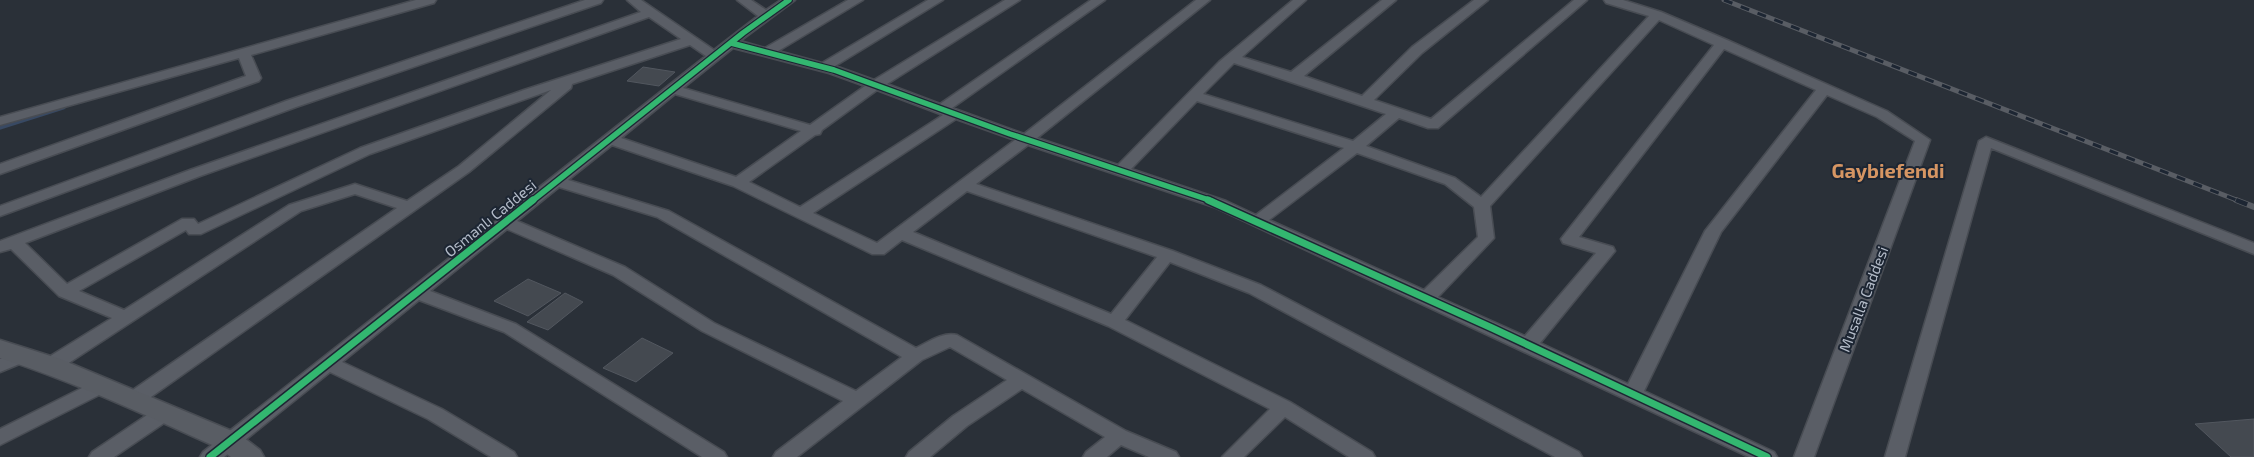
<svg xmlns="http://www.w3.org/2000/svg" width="2254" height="457" viewBox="0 0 2254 457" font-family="'Exo 2',sans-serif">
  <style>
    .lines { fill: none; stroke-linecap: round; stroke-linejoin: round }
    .stream { stroke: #384963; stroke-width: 5.5 }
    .building { fill: #444950; stroke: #52575f }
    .street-casing { stroke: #484c53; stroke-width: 3 }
    .secondary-casing { stroke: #484c53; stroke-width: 3 }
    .street { fill: #5a5e66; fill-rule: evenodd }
    .secondary { fill: #595d64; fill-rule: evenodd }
    .rail-far1-casing { stroke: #595d64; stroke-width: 5 }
    .rail-casing { stroke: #595d64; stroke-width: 6 }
    .rail-far1 { stroke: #1d2633; stroke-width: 3; stroke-dasharray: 9; stroke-linecap: butt }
    .rail { stroke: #1d2633; stroke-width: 4.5; stroke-dasharray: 12; stroke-linecap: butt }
    .cycleway-far1-casing { stroke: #1d2633; stroke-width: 8 }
    .cycleway-casing { stroke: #1d2633; stroke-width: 10 }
    .cycleway-far1 { stroke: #33b770; stroke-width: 5.5 }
    .cycleway { stroke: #33b770; stroke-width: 7 }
    .labels { text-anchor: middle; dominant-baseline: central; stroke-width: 4; stroke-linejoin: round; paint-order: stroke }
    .street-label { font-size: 15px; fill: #b4bcc9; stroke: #1d2633 }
    .district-label { font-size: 20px; font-weight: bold; fill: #d59563; stroke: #1d2633 }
  </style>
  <rect width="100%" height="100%" fill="#2a3038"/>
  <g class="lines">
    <!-- stream -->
    <path class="stream" d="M0,127l63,-20"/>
  </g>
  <!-- building -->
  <path class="building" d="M643,67l32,5 -16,14 -32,-5z
    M528,279l33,14 -33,23 -34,-15z
    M565,293l18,9 -35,28 -21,-8z
    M642,338l31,15 -37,29 -33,-14z
    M2254,419v38h-23l-36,-33z"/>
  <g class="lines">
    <!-- street casing -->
    <g class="street-casing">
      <path id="street" d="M416,0h20l-2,3 -183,52 10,23 -2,3 -259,93v-10l246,-88 -7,-18 -239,67v-8z
        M585,0h18l-2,3 -305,104 -296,109v-10l286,-105z
        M627,0h14l73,50 44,-34 -21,-16h14l15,10 15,-10h14l-55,41 25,7 83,-48h15l-85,51 44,12 106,-63h15l-108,66 39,14 131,-80h15l-133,84 53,20 151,-104h14l-153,108 72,26 172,-134h14l-173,138 81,27 101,-103 74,-62h13l-64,57 49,15 91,-72h14l-92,76 58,20 50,-49 62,-47h14l-66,53 -48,47 57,19 143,-119h13l-149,128h-10l-29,-10 -33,28 89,32 26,19 168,-181 -43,-13 -2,-3h19l38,12 66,28 160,71 43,29 -116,317h-20l121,-316 -38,-24 -50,-22 -106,137 -77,159 130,61 3,5h-28l-535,-250 -186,-62 -52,39 197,67 88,34 318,167 3,5h-27l-306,-164 -79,-31 -45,58 165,82 82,50 3,5h-26l-64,-40 -41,40h-22l48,-48 -162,-83 -206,-86 -18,14h-12l-139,-68 -121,-41 -44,35 101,31 247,137c12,-6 28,-17 41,-13l169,96 50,21 3,5h-30l-28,-12 -14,12h-24l3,-5 19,-15 -83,-48 -55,37 -37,31h-24l3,-5 44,-36 54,-36 -57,-33 -28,13 -125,97h-24l3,-5 67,-51 -141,-70 -89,-56 -106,-46 -77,62 86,33 208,128 3,5h-25l-198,-125 -85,-32 -77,62 100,47 72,43 3,5h-26l-63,-38 -98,-47 -106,85h-24l3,-5 503,-396 -16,-11 -118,39 -1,4 -102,84 -328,232 -7,2 -7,-2 -3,-5 3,-5 270,-186 -42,-14 -54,17 -243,159 -7,1 -7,-1 -2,-5 2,-5 68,-42 -53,-22 -48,-47 -11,3v-11l190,-71 451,-158zM649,17l32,22 -157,51 -164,58 -162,76 -4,-5h-12l-115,65 -42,-41 175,-67zM1659,20l55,25 -153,194 2,4 33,10 -71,83 -87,-39 56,-59 -4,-32zM733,48l96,25 36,13 -55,39 -127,-37zM1724,49l92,41 -111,141 -77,153 -88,-41 75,-92 -2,-4 -34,-10zM1234,63l152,51 -33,27 -150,-47zM551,90l-92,76 -52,35 -52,-17 -66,21 -165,105 -45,-19 107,-61 3,4h12l169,-80zM877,90l66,25 -143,92 -51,-25 66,-47 5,-1 2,-4zM675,94l126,37 -65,46 -115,-39zM1197,101l147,47 -88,67 -30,-14 -95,-32zM956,119l59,21 -138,103 -64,-30zM1357,153l88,31 29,23 4,30 -54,53 -155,-70zM559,187l98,30 245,140 -46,34 -142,-68 -89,-56 -108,-46zM967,191l190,66 -46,57 -198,-82z
        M1986,137l268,106v11l-263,-106 -86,309h-20l94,-316z
        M22,350l7,2 2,4 -2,4 -29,12v-13z
        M102,378l7,2 2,5 -2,5 -109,55v-16z
        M163,407l7,2 3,5 -3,5 -56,38h-25l3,-5 64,-43z"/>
    </g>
    <!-- secondary casing -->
    <g class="secondary-casing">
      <path id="secondary" d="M0,340l60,19 179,75 21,16 4,7h-33l-12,-9c-72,-32 -144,-66 -219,-90z"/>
    </g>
    <!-- street -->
    <use href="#street" class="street"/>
    <!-- secondary -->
    <use href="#secondary" class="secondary"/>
    <!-- rail-far1 casing -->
    <g class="rail-far1-casing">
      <path id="rail-far1" d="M1724,0l515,201"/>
    </g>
    <!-- rail casing -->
    <g class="rail-casing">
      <path id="rail" d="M2236,200l18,7"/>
    </g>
    <!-- rail-far1 -->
    <use href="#rail-far1" class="rail-far1"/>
    <!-- rail -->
    <use href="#rail" class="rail"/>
    <!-- cycleway-far1 casing -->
    <g class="cycleway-far1-casing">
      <path id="cycleway-far1" d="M731,43l103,27 176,64 202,67
        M532,201l211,-168 46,-33"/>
    </g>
    <!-- cycleway casing -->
    <g class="cycleway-casing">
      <path id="cycleway" d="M1208,200l284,128 275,129
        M210,457l323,-257"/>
    </g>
    <!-- cycleway-far1 -->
    <use href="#cycleway-far1" class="cycleway-far1"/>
    <!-- cycleway -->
    <use href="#cycleway" class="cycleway"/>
  </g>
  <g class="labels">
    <!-- street labels -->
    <g class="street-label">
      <text transform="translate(490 218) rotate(-39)">Osmanlı Caddesi</text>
      <text transform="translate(1863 299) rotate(-69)">Musalla Caddesi</text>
    </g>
    <!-- district labels -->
    <g class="district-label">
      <text x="1888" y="170">Gaybiefendi</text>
    </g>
  </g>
</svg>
